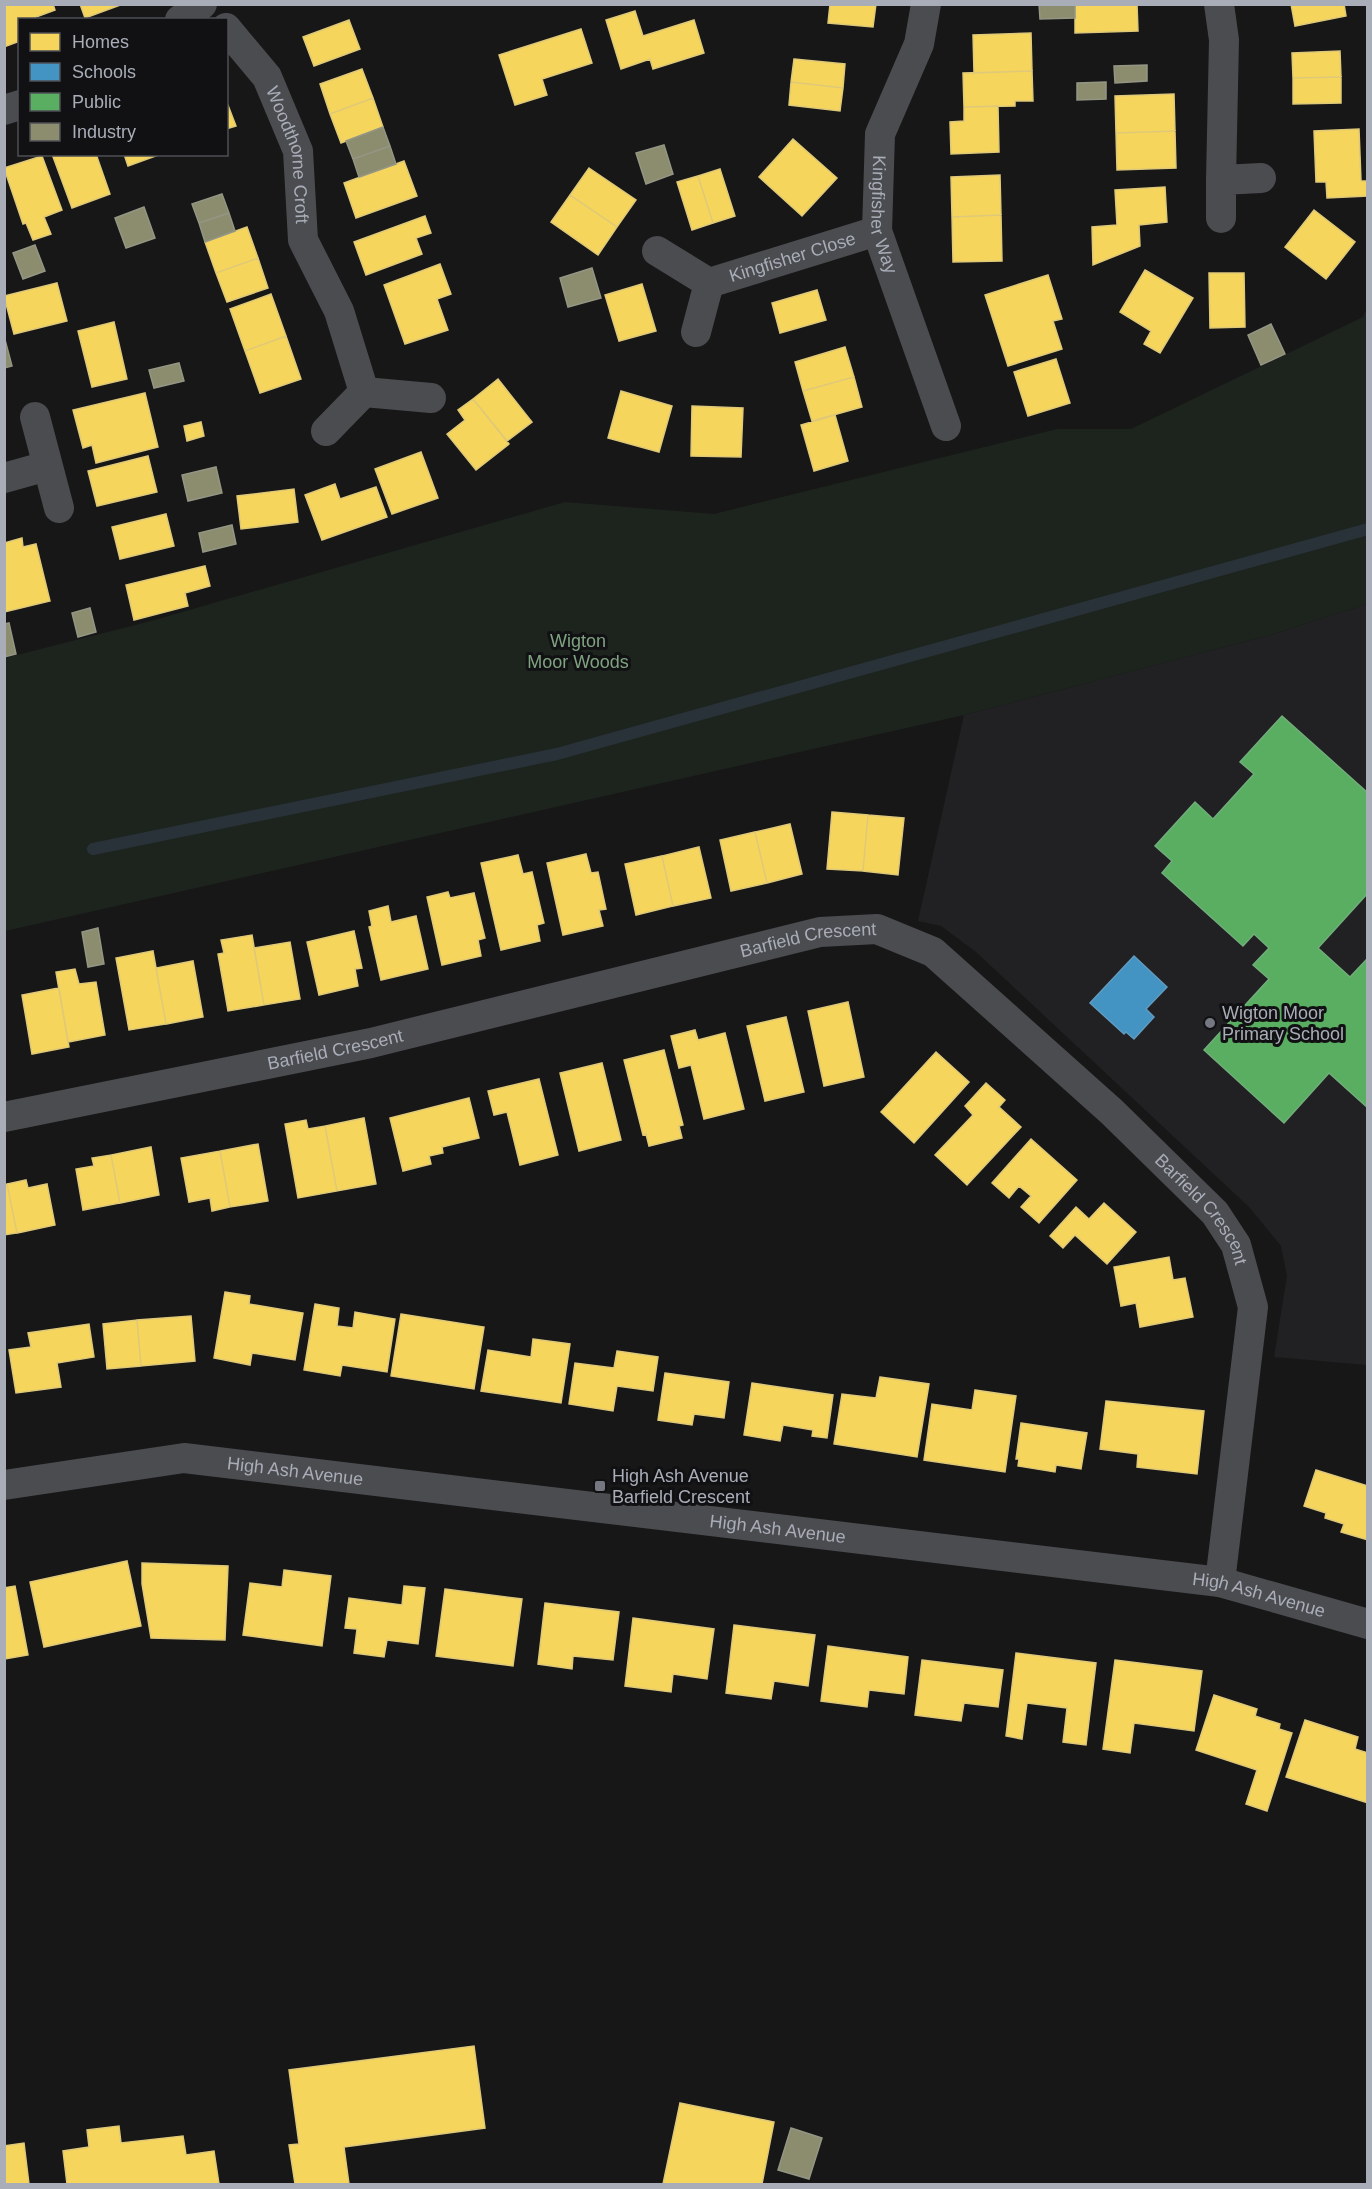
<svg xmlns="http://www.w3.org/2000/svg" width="1372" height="2189" viewBox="0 0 1372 2189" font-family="Arial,sans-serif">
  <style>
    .built { fill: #212123 }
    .green { fill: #1d241e }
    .homes { fill: #f6d55c; stroke: #dfc978; stroke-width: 1.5 }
    .schools { fill: #4393c3; stroke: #619bc0; stroke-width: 1.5 }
    .public { fill: #5aae61; stroke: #71ae7b; stroke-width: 1.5 }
    .industry { fill: #8c8c6e; stroke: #949684; stroke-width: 1.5 }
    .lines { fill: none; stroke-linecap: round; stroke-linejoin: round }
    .stream { stroke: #2a3239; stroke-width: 12 }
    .minor { stroke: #4b4c50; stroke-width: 30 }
    .poi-dot { fill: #757880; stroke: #111113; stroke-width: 2 }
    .labels { text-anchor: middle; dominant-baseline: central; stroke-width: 6; stroke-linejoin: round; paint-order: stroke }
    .street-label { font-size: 18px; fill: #a8adb8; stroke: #111113 }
    .park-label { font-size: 18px; fill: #7fa381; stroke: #111113 }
    .poi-label { font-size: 18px; fill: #a8adb8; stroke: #111113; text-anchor: start }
  </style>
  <rect width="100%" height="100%" fill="#171717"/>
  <!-- built -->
  <path class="built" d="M1367,604v761l-93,-8 13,-81 -6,-30 -32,-39 -273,-255 -35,-26 -23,-5 46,-206 306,-80z"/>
  <!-- green -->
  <path class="green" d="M1367,308v296l-97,31 -306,80 -959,216v-273l146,-37 414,-119 149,12 343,-85h74l232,-112z"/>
  <!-- homes -->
  <path class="homes" d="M4,4h49l2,6 -27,10h-8v21l-16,6z
    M80,4h43l-38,14z
    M830,4h46l-3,23 -45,-4z
    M1075,4h62l1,27 -63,2z
    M1291,4h53l2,12 -51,10z
    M635,11l8,25 51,-16 10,33 -51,16 -3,-10 -29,10 -15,-49z
    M349,20l11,29 -46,17 -11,-29z
    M581,29l11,34 -50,16 5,16 -32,10 -16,-50z
    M1031,33l1,38 -58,2 -1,-38z
    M1340,51l1,26 -48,1 -1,-25z
    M794,59l51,5 -2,24 -52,-6z
    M362,69l11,29 -43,16 -10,-30z
    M1032,71l1,30h-18v5l-51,1 -1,-34z
    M1341,77v26l-48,1v-26z
    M791,82l52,6 -3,23 -51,-6z
    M1174,94l1,37 -59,2 -1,-37z
    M373,98l10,29 -42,16 -11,-29z
    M226,100l10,26 -10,3z
    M998,106l1,46 -48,2 -1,-32 14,-1v-14z
    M1359,129l2,52h7v15l-41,2 -1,-16h-10l-2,-51z
    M1175,131l1,37 -59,2 -1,-37z
    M793,139l44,39 -35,38 -43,-39z
    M52,154h44l14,40 -38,14z
    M124,154h37l-33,12z
    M42,156l20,54 -18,7 7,17 -18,6 -7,-17 -3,1 -19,-56z
    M404,161l13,35 -61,22 -12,-35z
    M589,168l47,32 -19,27 -47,-32z
    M720,169l15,47 -22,7 -15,-47z
    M1000,175l1,40 -49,2 -1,-40z
    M698,176l15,47 -21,7 -15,-48z
    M1165,187l2,35 -28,3 1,21 -47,19 -1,-38 25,-2 -2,-35z
    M570,195l47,32 -19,28 -47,-33z
    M1314,210l41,32 -29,37 -41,-32z
    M1001,215l1,46 -49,1 -1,-45z
    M425,216l6,17 -15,5 6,16 -56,21 -12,-33z
    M247,227l11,31 -42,15 -11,-31z
    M258,258l10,30 -41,14 -11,-29z
    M440,264l11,30 -14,5 11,31 -43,14 -21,-59z
    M1145,270l48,28 -33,55 -16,-9 7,-13 -31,-19z
    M1209,273h35l1,54 -35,1z
    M1048,275l14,44 -9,2 9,28 -54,17 -23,-71z
    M57,283l10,38 -53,13 -10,-38z
    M642,284l14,47 -37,10 -14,-46z
    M817,290l9,30 -46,13 -8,-30z
    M271,294l15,42 -41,15 -15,-42z
    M114,322l13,57 -35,8 -14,-56z
    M286,336l15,43 -41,14 -15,-42z
    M845,347l9,30 -51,14 -8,-29z
    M1056,359l14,44 -42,13 -14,-44z
    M854,377l8,30 -50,14 -9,-30z
    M498,379l34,43 -25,19 -34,-42z
    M621,391l51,15 -13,46 -51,-14z
    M145,393l13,54 -62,16 -4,-18 -9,3 -10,-38z
    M473,399l36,45 -33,26 -29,-36 18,-14 -7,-10z
    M692,406l51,2 -2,49 -50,-1z
    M835,415l13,46 -34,10 -13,-46z
    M201,422l3,14 -17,5 -3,-15z
    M421,452l17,46 -46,16 -17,-45z
    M148,456l9,36 -60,14 -9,-35z
    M335,484l5,15 36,-12 11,30 -65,23 -17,-45z
    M294,489l4,33 -57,7 -4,-33z
    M166,514l8,32 -54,13 -8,-32z
    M22,538l1,9 13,-3 14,57 -46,11v-69z
    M205,566l5,20 -25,7 3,13 -54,14 -8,-35z
    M832,812l36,3 -5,56 -36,-2z
    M868,815l36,3 -6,57 -35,-4z
    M790,824l12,50 -35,9 -12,-51z
    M755,832l12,51 -36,8 -11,-51z
    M699,847l12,51 -38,8 -11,-50z
    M586,854l5,19 7,-1 8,37 -7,1 4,16 -40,9 -16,-72z
    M518,855l5,19 9,-2 12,51 -7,2 3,16 -39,9 -20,-87z
    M662,856l11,50 -37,9 -11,-51z
    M448,892l2,6 24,-5 11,45 -7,2 3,16 -39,9 -15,-68z
    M388,906l3,16 25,-6 12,53 -47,11 -12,-53 3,-1 -3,-15z
    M354,931l8,37 -7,1 3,17 -39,9 -12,-53z
    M252,935l12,70 -36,6 -10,-57 6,-1 -3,-13z
    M290,942l10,57 -36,6 -10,-57z
    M153,951l13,73 -37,6 -13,-72z
    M193,961l10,56 -37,7 -10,-56z
    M75,969l4,15 17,-2 9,53 -37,7 -12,-70z
    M59,988l10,59 -37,7 -10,-59z
    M848,1002l16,75 -40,9 -16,-75z
    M786,1017l18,75 -39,9 -18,-75z
    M695,1030l3,10 27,-7 19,76 -40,10 -13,-54 -12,3 -8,-32z
    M664,1050l19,75 -4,1 3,12 -33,8 -3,-12 -3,1 -19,-75z
    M936,1052l33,30 -55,61 -33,-31z
    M602,1063l19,77 -42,11 -19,-78z
    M539,1079l19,76 -38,10 -13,-53 -13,3 -6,-24z
    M986,1083l19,17 -6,7 22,20 -54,58 -32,-30 38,-40 -8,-9z
    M469,1098l10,40 -37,9 1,6 -14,3 2,8 -28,7 -13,-53z
    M364,1118l12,66 -39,7 -12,-65z
    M306,1120l2,9 17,-3 12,65 -39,7 -13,-74z
    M1031,1139l46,41 -38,43 -18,-16 10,-11 -12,-10 -10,12 -17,-15z
    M258,1144l10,57 -38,6 -10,-56z
    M151,1147l8,48 -39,8 -9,-48z
    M220,1151l10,56 -18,4 -2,-13 -21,4 -8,-44z
    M111,1155l9,48 -37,7 -7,-41 18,-3 -2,-8z
    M26,1180l2,8 19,-4 8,41 -38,8 -10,-49z
    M7,1184l10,49 -13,2v-50z
    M1104,1203l32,29 -29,32 -32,-29 -12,13 -13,-12 26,-29 13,12z
    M1169,1257l4,23 12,-2 8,39 -53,10 -4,-24 -15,3 -7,-39z
    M225,1292l25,4 -1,8 54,9 -8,47 -43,-7 -2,12 -36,-7z
    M315,1304l24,4 -2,18 16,2 2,-16 40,7 -8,53 -45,-7 -2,11 -36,-6z
    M401,1314l83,13 -10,62 -83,-13z
    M191,1316l4,45 -54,5 -4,-46z
    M137,1320l4,46 -34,3 -4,-45z
    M89,1324l5,33 -37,6 4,24 -45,6 -7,-43 22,-3 -3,-14z
    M533,1339l37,5 -9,59 -80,-12 7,-41 43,7z
    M617,1351l41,6 -5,34 -36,-5 -4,25 -44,-7 6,-41 39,5z
    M665,1373l64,9 -5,36 -30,-4 -2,11 -34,-5z
    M880,1377l49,7 -12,73 -83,-13 8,-50 34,4z
    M752,1383l81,12 -6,43 -15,-2 1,-6 -30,-5 -3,16 -36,-6z
    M975,1390l41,6 -11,76 -81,-12 8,-56 40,6z
    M1106,1401l98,10 -7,63 -60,-7 1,-13 -38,-5z
    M1021,1423l66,10 -6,36 -25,-4 -1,7 -37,-6 1,-7h-3z
    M1316,1470l52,16v54l-27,-8 3,-8 -19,-6 1,-5 -22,-7z
    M127,1561l14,65 -97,21 -14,-65z
    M142,1563l86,3 -3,74 -74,-2 -9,-54z
    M284,1570l47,6 -9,70 -79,-11 7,-52 32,4z
    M15,1586l13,69 -24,4v-71z
    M404,1586l21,2 -7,56 -31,-4 -3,17 -30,-4 3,-24 -12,-1 4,-30 53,7z
    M445,1589l77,10 -9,67 -77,-10z
    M545,1603l74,9 -6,48 -40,-4 -1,13 -34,-5z
    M633,1618l81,11 -7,50 -34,-5 -2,18 -46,-6z
    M734,1625l81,10 -7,51 -34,-5 -3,18 -45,-6z
    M828,1646l80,11 -4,37 -35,-4 -2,17 -46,-6z
    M1016,1653l80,10 -10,82 -23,-3 4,-34 -40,-5 -5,36 -16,-3z
    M922,1660l81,10 -5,37 -34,-4 -3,18 -46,-6z
    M1115,1660l87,11 -8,60 -60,-8 -4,30 -27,-4z
    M1214,1695l43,14 -2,7 25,8 -1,5 13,4 -25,78 -21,-7 11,-34 -61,-20z
    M1305,1720l53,17 -3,12 13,4v50l-82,-26z
    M474,2046l11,82 -141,19 5,37h-54l-6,-39 10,-1 -10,-74z
    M680,2103l94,19 -12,62h-99z
    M119,2126l2,17 62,-7 3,19 28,-4 5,33h-152l-4,-33 26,-4 -2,-17z
    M24,2143l5,41h-25v-38z"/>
  <!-- schools -->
  <path class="schools" d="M1134,956l33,31 -21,22 8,8 -20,22 -8,-7 -2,2 -34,-31z"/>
  <!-- public -->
  <path class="public" d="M1282,716l86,77v100l-50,55 32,29 18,-19v150l-39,-35 -45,50 -80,-73 65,-71 -16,-14 16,-17 -15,-14 -11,12 -81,-73 10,-12 -17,-15 40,-44 18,17 41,-45 -14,-12z"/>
  <!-- industry -->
  <path class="industry" d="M1039,4h36v14l-35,1z
    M1147,65v16l-32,2 -1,-17z
    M1106,82v17l-29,1v-17z
    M383,127l7,19 -37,13 -7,-18z
    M664,145l9,29 -27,10 -10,-31z
    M390,146l6,18 -37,13 -6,-18z
    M222,194l7,19 -30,10 -7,-19z
    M144,207l11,31 -29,10 -11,-30z
    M229,213l6,18 -30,11 -6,-19z
    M35,245l10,26 -22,8 -10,-26z
    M592,268l9,30 -33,9 -8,-29z
    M1271,324l14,30 -24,11 -13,-30z
    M4,336l8,30 -8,2z
    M179,363l5,18 -30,7 -5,-18z
    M216,467l6,26 -34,8 -6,-26z
    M232,525l4,19 -33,8 -4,-19z
    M90,608l6,24 -18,5 -6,-24z
    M9,623l7,31 -12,3v-33z
    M98,928l6,36 -16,3 -6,-35z
    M791,2128l31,10 -13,41 -31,-9z"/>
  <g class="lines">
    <!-- stream -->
    <path class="stream" d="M93,849l464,-95 811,-225"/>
    <!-- minor -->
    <g class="minor">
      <path id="s1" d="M926,4l-7,40 -39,90 -3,97 69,195"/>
      <path d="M1219,4l5,36 -3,140"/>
      <path d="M180,20l22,-16"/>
      <path id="s2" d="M226,28l41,49 31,74 5,89 36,71 25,81"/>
      <path d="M4,110l16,-5"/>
      <path d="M1221,218v-38l40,-2"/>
      <path d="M657,251l52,32"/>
      <path id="s3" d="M696,332l13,-49 168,-52"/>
      <path d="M35,417l24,91"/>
      <path d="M326,431l38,-39 67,6"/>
      <path d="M4,478l43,-12"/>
      <path id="s4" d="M4,1117l367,-74 449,-111 57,-3 56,23 179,160 103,101 21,32 17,62 -33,275"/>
      <path id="s5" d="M4,1485l180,-27 1036,124 148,42"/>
    </g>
  </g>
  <!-- markers -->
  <g class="poi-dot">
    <circle cx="1210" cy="1023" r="6"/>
    <rect x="594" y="1480" width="12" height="12" rx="3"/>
  </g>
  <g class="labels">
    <!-- street labels -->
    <g class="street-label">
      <text stroke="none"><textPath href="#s2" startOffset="146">Woodthorne Croft</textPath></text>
      <text stroke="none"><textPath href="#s1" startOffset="220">Kingfisher Way</textPath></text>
      <text stroke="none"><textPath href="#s3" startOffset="138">Kingfisher Close</textPath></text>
      <text stroke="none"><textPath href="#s4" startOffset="824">Barfield Crescent</textPath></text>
      <text stroke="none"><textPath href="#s4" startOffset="338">Barfield Crescent</textPath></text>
      <text stroke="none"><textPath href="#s4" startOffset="1328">Barfield Crescent</textPath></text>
      <text stroke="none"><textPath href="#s5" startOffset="294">High Ash Avenue</textPath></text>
      <text stroke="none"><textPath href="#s5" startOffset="780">High Ash Avenue</textPath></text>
      <text stroke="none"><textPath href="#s5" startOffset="1266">High Ash Avenue</textPath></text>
    </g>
    <!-- park labels -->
    <g class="park-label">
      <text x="578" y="641">Wigton<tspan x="578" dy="21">Moor Woods</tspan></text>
    </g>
    <!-- poi labels -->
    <g class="poi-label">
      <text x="1222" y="1013">Wigton Moor<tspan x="1222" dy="21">Primary School</tspan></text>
      <text x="612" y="1476">High Ash Avenue<tspan x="612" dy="21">Barfield Crescent</tspan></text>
    </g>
  </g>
  <!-- border -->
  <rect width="1372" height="2189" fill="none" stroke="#a8adb8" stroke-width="12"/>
  <!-- legend -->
  <rect x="18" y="18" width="210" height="138" fill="#111113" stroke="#4d4f55" stroke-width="1.5"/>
  <rect x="30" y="33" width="30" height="18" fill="#f6d55c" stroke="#4d4f55" stroke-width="1.5"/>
  <text x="72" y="48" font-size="18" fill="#a8adb8">Homes</text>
  <rect x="30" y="63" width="30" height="18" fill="#4393c3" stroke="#4d4f55" stroke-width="1.5"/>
  <text x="72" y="78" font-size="18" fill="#a8adb8">Schools</text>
  <rect x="30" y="93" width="30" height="18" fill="#5aae61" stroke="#4d4f55" stroke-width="1.5"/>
  <text x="72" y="108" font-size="18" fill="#a8adb8">Public</text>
  <rect x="30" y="123" width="30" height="18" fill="#8c8c6e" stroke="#4d4f55" stroke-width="1.5"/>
  <text x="72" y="138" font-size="18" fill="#a8adb8">Industry</text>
</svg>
